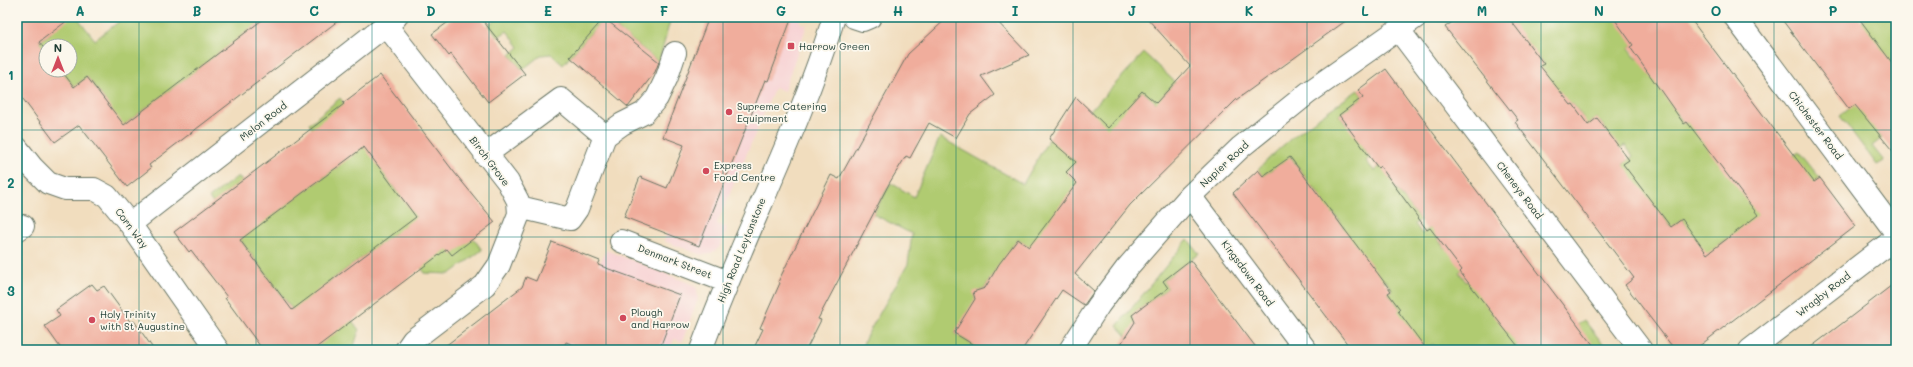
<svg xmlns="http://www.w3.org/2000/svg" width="1913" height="367" viewBox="0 0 1913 367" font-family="Mali,sans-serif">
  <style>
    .built { fill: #f7cfd2 }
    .green { fill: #b0cb71; stroke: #688452 }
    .building { fill: #f0ad9c; fill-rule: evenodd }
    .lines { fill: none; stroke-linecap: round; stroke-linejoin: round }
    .minor-casing { stroke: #687564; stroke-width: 24 }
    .major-casing { stroke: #687564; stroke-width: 24 }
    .minor { stroke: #fff; stroke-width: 22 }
    .major { stroke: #fff; stroke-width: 22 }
    .grid { fill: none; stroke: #0f766e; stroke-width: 1; stroke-opacity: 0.55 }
    .poi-dot { fill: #d1495b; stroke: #fbf7ec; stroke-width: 1.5 }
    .labels { text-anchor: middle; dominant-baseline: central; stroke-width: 3.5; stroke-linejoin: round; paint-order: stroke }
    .poi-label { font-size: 10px; fill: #1f3d34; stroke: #fbf7ec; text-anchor: start }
    .street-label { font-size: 10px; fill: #1f3d34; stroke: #fbf7ec }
    .neatline { fill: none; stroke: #0f766e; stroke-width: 1.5 }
    .grid-label { font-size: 13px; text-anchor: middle; font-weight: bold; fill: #0f766e }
  </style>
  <rect width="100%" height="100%" fill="#fbf7ec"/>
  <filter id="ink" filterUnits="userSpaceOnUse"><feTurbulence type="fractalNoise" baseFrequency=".025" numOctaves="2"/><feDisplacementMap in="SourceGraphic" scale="8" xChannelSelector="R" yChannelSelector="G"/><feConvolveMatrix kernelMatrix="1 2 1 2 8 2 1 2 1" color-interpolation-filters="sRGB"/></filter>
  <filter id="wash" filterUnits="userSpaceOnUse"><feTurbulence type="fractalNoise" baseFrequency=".012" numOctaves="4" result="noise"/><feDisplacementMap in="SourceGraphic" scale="16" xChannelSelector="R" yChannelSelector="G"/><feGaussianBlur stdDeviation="0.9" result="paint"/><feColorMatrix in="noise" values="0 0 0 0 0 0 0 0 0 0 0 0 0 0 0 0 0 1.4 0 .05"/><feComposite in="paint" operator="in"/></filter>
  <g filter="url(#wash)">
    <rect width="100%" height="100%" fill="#f1ddbe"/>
    <!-- built -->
    <path class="built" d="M733,17h68l-1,6 7,2 -23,66 -9,-4 -58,137 10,4 -8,20 -11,7 -9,-1 -35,-13 17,-47z
      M606,250l83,33 8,5 1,11 -16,43 -8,-3 -4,11h-108l26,-63h1z"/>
    <!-- green -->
    <path class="green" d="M39,17h38l18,23 30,-23h142l-147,111 -4,-5 -24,19 -6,-8 21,-31 -20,-26 -13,10 -13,-17h9v-24h-24v5l-7,-9 12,-9z
      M492,17h39l4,3 3,-3h133l-12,45 -55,-44 -41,47 -12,-11 -10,1 -19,15 -12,-15 9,-8 -12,-16 -9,6 -9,-12 5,-4z
      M1520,17h93l23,26 -7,5 8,11 15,-11 37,57 -13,9 8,10 28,-20 81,52 6,-4 21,26 -18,13 5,28 -82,21 -7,5 21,28 -50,4 -1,-49 -6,-9 -11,8 -9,-12 -4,3 -4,-13 -34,-38 13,-11 -8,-11 -31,22 11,-39 -8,-10 -26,20 13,-19 -11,-15 -2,1 -39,-32 12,-10 -35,-38z
      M1868,17h28v100l-19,15 5,6 -10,8 12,15 -7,4 -37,-49 9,-7 12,-86z
      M1144,53l31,29 -11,12 14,13 -8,8 -28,-24 -37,43 -20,6 -16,16 7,6 -10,10 12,12 -35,74 -25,-19 -9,12 10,43 -27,-18 -7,12 -6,2 -4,7 1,5 -22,31 28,17h-121l5,-13 42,-73 4,-30 -39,-20 18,-31 23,14 26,-60 83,47 26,-45 41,-28z
      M1358,90l5,7 -24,18 7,10 41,3 -25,19 8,10 -4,4 8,10 28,-21 -7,37 25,33 -5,4 7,10 27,-21 -12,25 9,11 36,6 -23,17 7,10 8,-6 49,65 -8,6 1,3h-79l-4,-6 -9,6 -48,-24 24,-17 -12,-16 4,-3 -7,-10 -28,20 -25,-63 12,-9 -10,-15 -13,9 -5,-23 4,-3 -6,-9 -28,20 -6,-9 26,-20 -15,-21 -28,19 -5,-6c28,-32 66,-56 100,-80z
      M340,98l17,23 28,54 12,17 9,-7 67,53 9,12 -32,24 -25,-1 -30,-40 -70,52 34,45 -6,20h-30l-114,-152 29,-22 32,41 70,-52 -31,-41z
      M1188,239l11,15 -36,27 5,7 -33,25 15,21 -26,7 2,-5 -9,-10z
      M1584,320l20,25 -6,5h-64l17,-5z"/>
    <g id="blocks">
      <!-- building -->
      <path class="building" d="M17,17h55l-33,25 7,9v19h15l13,17 13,-10 37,48 142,-108h77l-194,148 2,3 -24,19 -48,-62 -24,17 -38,-51z
        M455,17h25l45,57 -37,28 -37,-48 -2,2 -17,-22z
        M709,17h83l-24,64 -3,-1 -66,166 -75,-29 16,-40 27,11 17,-43 -21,-8z
        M948,17h45l36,38 -48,21 14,19 -25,19 -14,24 -27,-15 -19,35 -4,-2 -16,26 -72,137 3,1 -15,30h-53l10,-21 -3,-1 20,-45 -2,-1 53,-107 8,4 69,-125z
        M1146,17h205l-115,83 -106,105 -55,69 19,17 -10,14 -22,-15 -40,60h-40l-28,-17 21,-34 -2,-7 12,-4 14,-24 19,-25 11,8 48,-64 -11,-11 10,-10 -27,-23 27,-42 32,31 34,-37 14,12 34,-37z
        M1460,17h48l36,47 -4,2 31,39 2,-1 15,21 9,-7 32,42 -6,4 48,63 11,-8 25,35 51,-39 -71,-93 -3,2 -54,-77 3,-2 -20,-28h76l125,165 6,-4 36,48 -162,124h-19l-50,-65 9,-7 -119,-156 3,-2 -73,-93z
        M1780,17h78l38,51v87l-41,-50 -6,4z
        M604,18l55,44 -4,10 -27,35 -58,-50z
        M1386,69l48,65 163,216h-76l-61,-78 2,-2 -32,-42 -3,2 -47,-64 -2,2 -39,-53 24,-18 -5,-7z
        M380,75l74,97 41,50 -43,33 -5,-6 -134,101h-50l-38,-52 2,-1 -36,-47 -2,2 -15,-20 170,-128 -1,-1zM364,147l52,70 -124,93 -52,-70z
        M1290,157l101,134 -3,2 12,16 -2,2 29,39h-75l-119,-157 25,-23 5,6z
        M552,242l48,19 -2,4 82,30 -21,55h-71l-22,-8 -4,8h-122l82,-63 4,-10 10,4z
        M1190,260l68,90h-141l18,-28 -3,-7 36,-27 -5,-7z
        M1896,282v68h-89l37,-28z
        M92,284l5,6 7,-4 27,37 3,-2 20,29h-92l-17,-24 15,-10 -4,-6z"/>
    </g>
  </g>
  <g filter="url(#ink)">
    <use href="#blocks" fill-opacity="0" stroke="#687564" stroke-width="1"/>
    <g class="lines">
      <!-- minor casing -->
      <g class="minor-casing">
        <path id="minor" d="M1735,17l161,216
          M386,25l122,157 10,19 1,13 -20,51 -14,20 -72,55 -7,10
          M1398,29l243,321
          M17,148l15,19 16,16 17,6h29l13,7 23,28 88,126
          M485,155l76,-56 44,37
          M1190,196l116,154
          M519,207l51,12 7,-10 28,-73 17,-12 22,-11 13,-15 10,-21 8,-24
          M130,224l266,-207
          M17,230l6,-4
          M621,241l107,41
          M701,350c41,-112 98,-219 133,-333
          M1070,350l29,-45 27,-36 64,-73 51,-49 67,-54 108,-76
          M1750,350l146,-112"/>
      </g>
      <!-- major casing -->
      <g class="major-casing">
        <path id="major" d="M854,17l9,3 7,-3"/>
      </g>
      <!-- minor -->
      <use href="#minor" class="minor"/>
      <!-- major -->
      <use href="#major" class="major"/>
    </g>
  </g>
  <!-- grid -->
  <path class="grid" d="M139,17v333M256,17v333M372,17v333M489,17v333M606,17v333M723,17v333M840,17v333M956,17v333M1073,17v333M1190,17v333M1307,17v333M1424,17v333M1541,17v333M1657,17v333M1774,17v333M17,130h1879M17,237h1879"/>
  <!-- markers -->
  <g class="poi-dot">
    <rect x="787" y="42" width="8" height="8" rx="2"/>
    <circle cx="729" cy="112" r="4"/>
    <circle cx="706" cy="171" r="4"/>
    <circle cx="623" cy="318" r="4"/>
    <circle cx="92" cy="320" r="4"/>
  </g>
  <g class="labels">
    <!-- poi labels -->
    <g class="poi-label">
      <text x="799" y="46">Harrow Green</text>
      <text x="737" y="106">Supreme Catering<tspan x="737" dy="12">Equipment</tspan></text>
      <text x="714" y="165">Express<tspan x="714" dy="12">Food Centre</tspan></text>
      <text x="631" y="312">Plough<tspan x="631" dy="12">and Harrow</tspan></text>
      <text x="100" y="314">Holy Trinity<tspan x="100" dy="12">with St Augustine</tspan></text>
    </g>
    <!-- street labels -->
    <g class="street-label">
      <text transform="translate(263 121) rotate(-38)">Melon Road</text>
      <text transform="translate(1816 125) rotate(53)">Chichester Road</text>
      <text transform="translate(490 161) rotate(53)">Birch Grove</text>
      <text transform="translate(1224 164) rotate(-43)">Napier Road</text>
      <text transform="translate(1520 190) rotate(53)">Cheneys Road</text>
      <text transform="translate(132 228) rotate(53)">Corn Way</text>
      <text transform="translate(741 250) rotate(-68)">High Road Leytonstone</text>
      <text transform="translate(675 261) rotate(21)">Denmark Street</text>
      <text transform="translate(1248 273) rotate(53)">Kingsdown Road</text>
      <text transform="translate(1823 294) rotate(-38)">Wragby Road</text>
    </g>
  </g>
  <!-- margin -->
  <rect width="1913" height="367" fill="none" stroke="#fbf7ec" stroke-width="44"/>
  <!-- north arrow -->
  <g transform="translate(58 58)"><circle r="19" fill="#fbf7ec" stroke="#a3ada2"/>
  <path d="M0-3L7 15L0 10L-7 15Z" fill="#d1495b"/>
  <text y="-6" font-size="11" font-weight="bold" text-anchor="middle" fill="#1f3d34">N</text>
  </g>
  <rect x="22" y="22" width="1869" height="323" class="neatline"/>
  <g class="grid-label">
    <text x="80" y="16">A</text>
    <text x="197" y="16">B</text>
    <text x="314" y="16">C</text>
    <text x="431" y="16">D</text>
    <text x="548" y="16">E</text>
    <text x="664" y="16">F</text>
    <text x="781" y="16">G</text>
    <text x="898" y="16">H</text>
    <text x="1015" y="16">I</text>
    <text x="1132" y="16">J</text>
    <text x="1249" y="16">K</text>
    <text x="1365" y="16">L</text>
    <text x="1482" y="16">M</text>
    <text x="1599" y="16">N</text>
    <text x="1716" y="16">O</text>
    <text x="1833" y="16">P</text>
    <text x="11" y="80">1</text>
    <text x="11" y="188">2</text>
    <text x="11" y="296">3</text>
  </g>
</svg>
